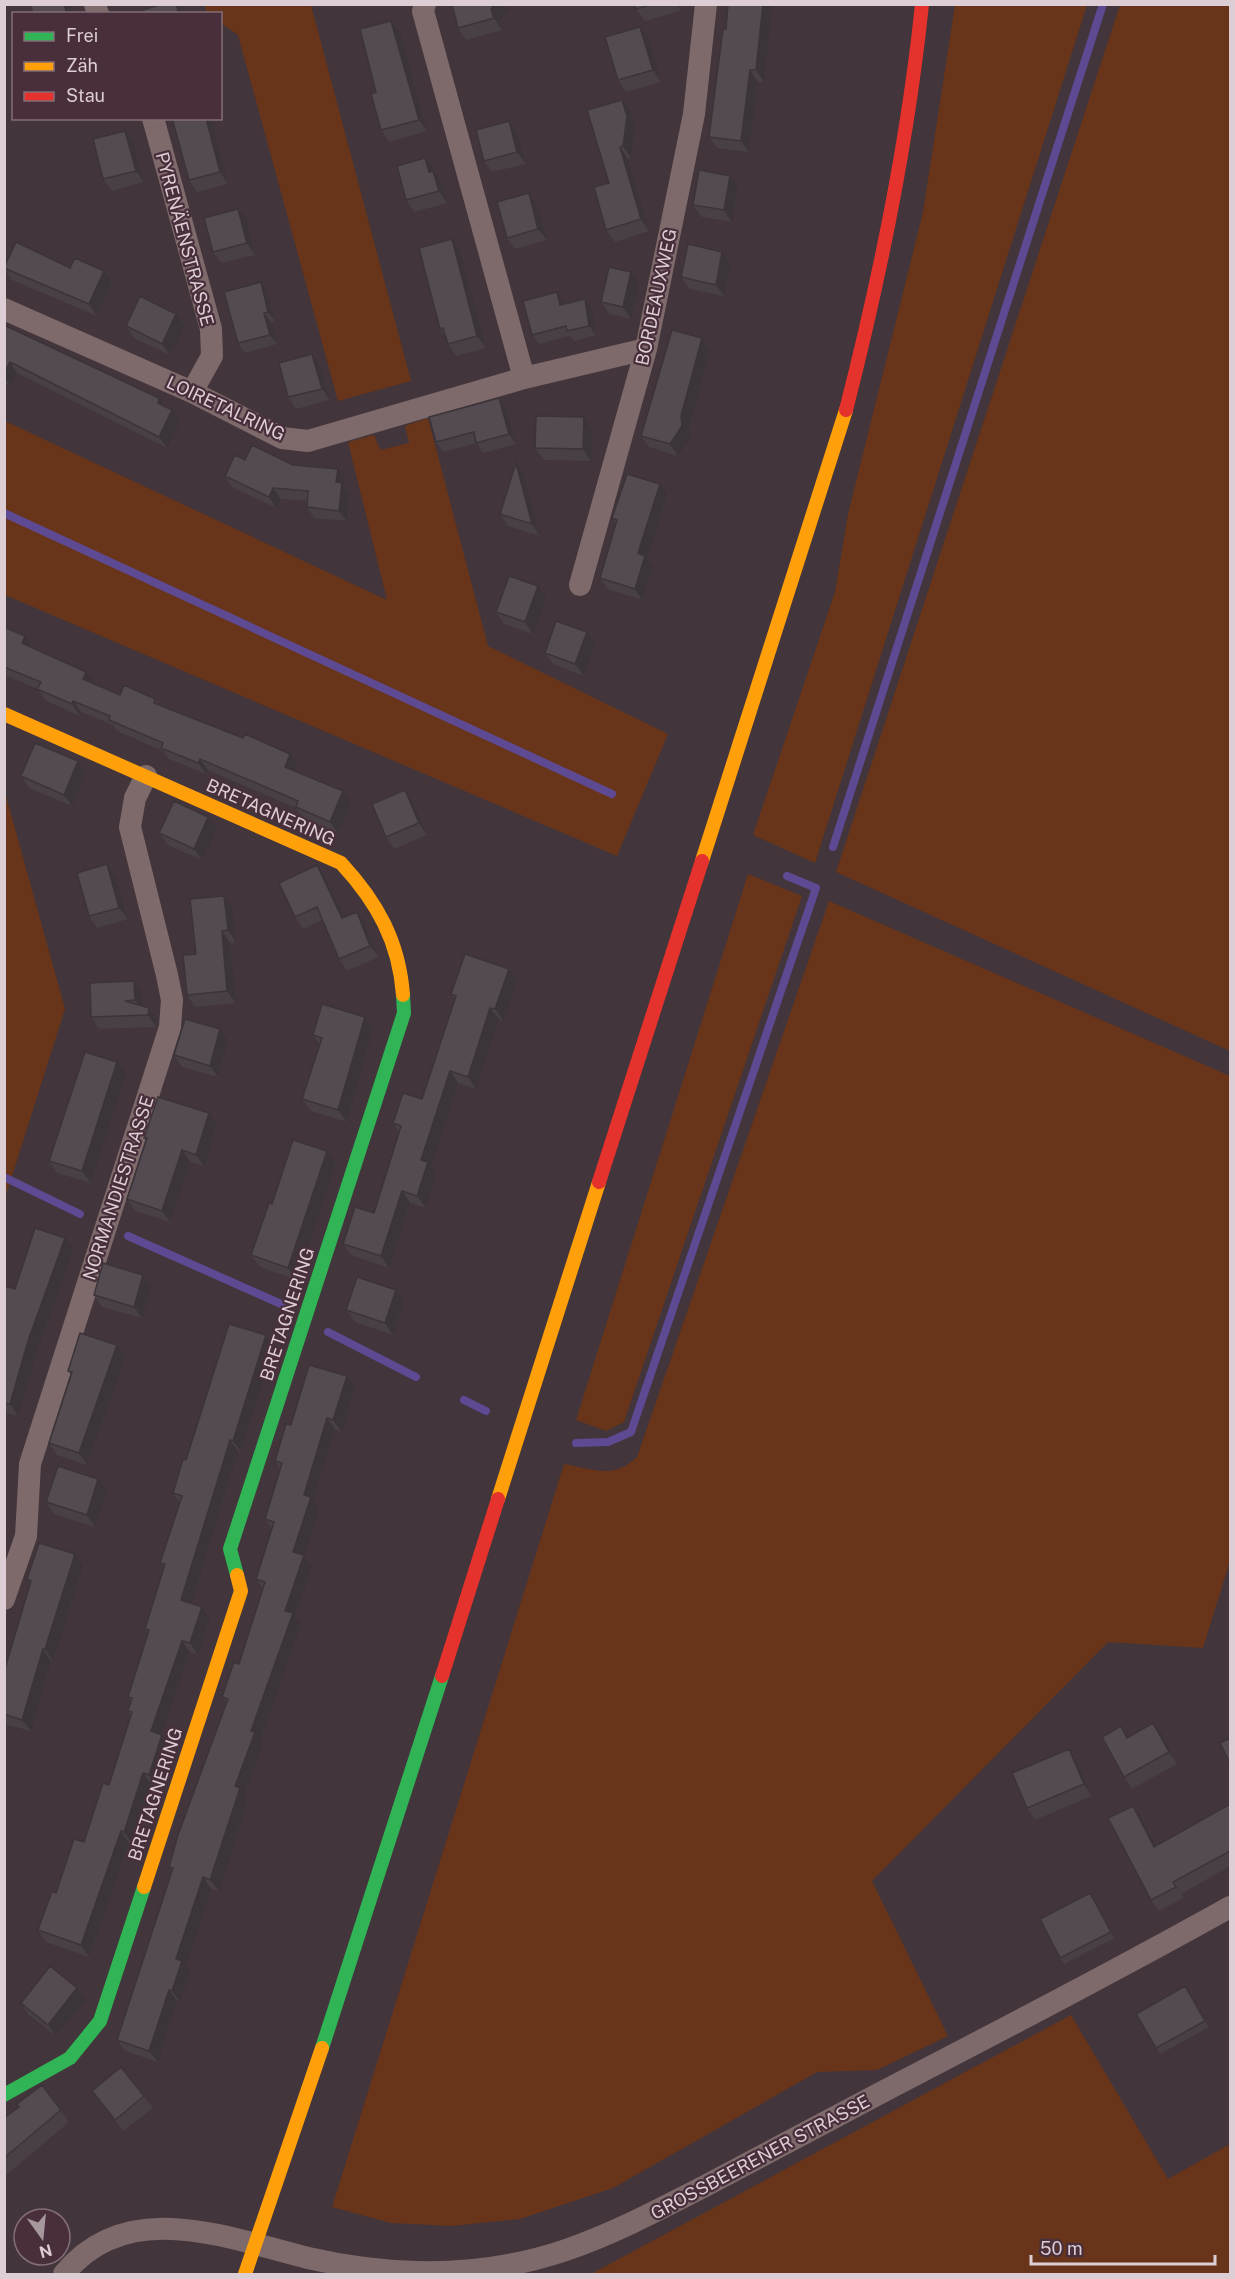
<svg xmlns="http://www.w3.org/2000/svg" width="1235" height="2279" viewBox="0 0 1235 2279" font-family="'Public Sans',sans-serif">
  <style>
    .green { fill: #68351a }
    .lines { fill: none; stroke-linecap: round; stroke-linejoin: round }
    .stream { stroke: #5e4993; stroke-width: 8 }
    .street { stroke: #7e6a6b; stroke-width: 22 }
    .fast { stroke: #30b455; stroke-width: 14 }
    .slow { stroke: #ff9f0a; stroke-width: 14 }
    .jam { stroke: #e5322d; stroke-width: 14 }
    .wall { fill: #484046 }
    .shaded-wall { fill: #3b3439 }
    .building { fill: #544a51; stroke: #3b3439; stroke-width: 1.5 }
    .labels { text-anchor: middle; dominant-baseline: central; stroke-width: 4.5; stroke-linejoin: round; paint-order: stroke }
    .street-label { font-size: 18px; fill: #ddcdd4; stroke: #482f3b }
  </style>
  <rect width="100%" height="100%" fill="#42353b"/>
  <!-- green -->
  <path class="green" d="M205,5h106l100,376 -73,20 -100,-366 -17,-12 -1,-9 -13,-1z
    M955,5h132l-272,858 -62,-28 82,-243 13,-78 75,-302z
    M1120,5h110v1046l-394,-179z
    M428,418l60,228 180,88 -51,122 -612,-261v-174l382,179 -39,-158 26,-7 6,15 29,-7 -4,-17z
    M4,789l61,220 -60,189h-1z
    M748,874l54,22 -178,526 -18,9 -30,-11z
    M829,901l401,175v485l-27,87 -95,-6 -236,239 76,155 -71,34 -60,2 -204,116 -93,31 -69,7 -60,-3 -59,-16 232,-743c30,5 49,16 73,-7z
    M1071,2015l97,164 62,-35v130h-639z"/>
  <g class="lines">
    <!-- stream -->
    <path class="stream" d="M4,513l608,281
      M833,847l270,-843
      M4,1177l76,37
      M128,1236l162,72
      M328,1332l88,45
      M464,1400l22,11
      M576,1443l32,-1 23,-10 185,-544 -29,-12"/>
    <!-- street -->
    <path class="street" d="M95,4l3,10
      M425,4l-2,7 101,367
      M153,118l58,211 1,27 -20,36
      M4,309l188,83 90,46 26,3 216,-63 122,-29
      M580,585l66,-236 48,-235 12,-110
      M4,1599l22,-63 4,-72 140,-437 2,-27 -5,-25 -37,-148 5,-29 11,-22
      M64,2274c63,-78 163,-36 244,-16 35,8 71,13 108,14 118,3 188,-34 289,-86 61,-32 121,-64 181,-96 116,-60 231,-120 344,-183"/>
    <!-- fast -->
    <path class="fast" d="M237,1575l-7,-26 174,-536 -1,-18
      M322,2048l120,-372
      M4,2095l66,-37 30,-37 44,-134"/>
    <!-- slow -->
    <path class="slow" d="M4,714l337,149c36,39 58,78 62,132
      M702,861l144,-451
      M498,1499l101,-317
      M144,1887l97,-296 -4,-16
      M245,2274l77,-226"/>
    <!-- jam -->
    <path class="jam" d="M846,410c34,-133 62,-269 76,-406
      M599,1182l103,-321
      M442,1676l56,-177"/>
  </g>
  <!-- wall -->
  <path class="wall" d="M635,4h43l2,7 -35,10 -9,-12z
    M728,4l36,78h-6l-9,70 -32,-4 -8,-11 17,-108z
    M508,10l-8,11 2,9 -36,10 -8,-12z
    M391,21l9,11 27,99 -38,11 -8,-12 -5,-38z
    M649,39l12,43 -35,10 -8,-12z
    M631,112l4,16 -4,30 -3,1 21,72 -34,11 -9,-12 3,-47z
    M172,118h39l17,66 -31,8 -8,-12z
    M125,131l8,11 11,40 -32,9 -9,-12z
    M517,133l9,31 -34,8 -8,-11z
    M434,170l8,13 5,20 -33,9 -8,-12z
    M730,176l8,11 -6,35 -30,-5 -9,-12z
    M529,193l8,12 10,35 -32,9 -8,-11z
    M247,220l8,35 -34,8 -8,-11z
    M452,239l8,12 26,97 -30,8 -8,-12 -2,-6 -6,-9z
    M722,252l9,12 -7,32 -35,-7 -8,-12z
    M4,267l66,1 42,14 -15,34 -85,-36 -8,-11z
    M631,272l8,12 -8,35 -22,-5 -8,-12z
    M267,292l8,29 -4,1 6,22 -32,9 -7,-10z
    M557,292l7,12 21,-5 7,9 4,27 -22,6 -4,-5 -31,8 -7,-9z
    M176,314l9,12 -15,29 -36,-17 -8,-12z
    M4,325l168,85 8,11 -13,27 -150,-75 -6,13 -7,-3z
    M702,338l8,12 -21,78 1,10 -12,18 -29,-9 -8,-11z
    M312,354l8,12 10,34 -34,9 -8,-12z
    M499,398l7,10 10,36 -33,9 -6,-10 -34,9 -7,-10z
    M592,429l-1,32 -47,-1 -9,-12z
    M245,460l93,9 7,10 -1,8 5,6 -2,28 -33,-3 -7,-11v-6l-26,-2 -5,9 -44,-21 -7,-11z
    M524,475l16,61 -32,-10 -8,-12z
    M667,495l-20,64 6,8 -11,33 -34,-11 -8,-11 16,-54 -4,-6z
    M546,598l-13,36 -29,-10 -8,-12z
    M4,627l21,9 8,12 53,24 8,12 26,11 35,4 5,6 83,33 47,16 8,11 -2,6 47,20 8,12 -13,30 -34,-14 -8,-11 -88,-38 -2,4 -37,-15 -6,-8 -46,-20 -4,-6 -32,-13 -1,4 -35,-16 -7,-11 -34,-14z
    M595,644l-11,32 -31,-12 -8,-11z
    M78,761l8,12 -14,33 -43,-18 -8,-12z
    M405,790l8,12 14,33 -33,14 -8,-12z
    M208,817l9,12 -15,31 -34,-15 -9,-12z
    M107,864l8,12 13,43 -31,9 -8,-12z
    M325,877l19,40 21,7 14,33 -32,14 -8,-12 -17,-39 -19,9 -8,-12z
    M224,896l8,11 4,35 -6,1 6,60 -41,4 -8,-12 9,-41z
    M134,981l8,12v13l7,2 8,12 -1,7 -57,2 -8,-12z
    M517,981l-13,40 -5,-2 -23,70 -18,-6 -27,84 5,7 -10,34 -16,-5 -21,65 -38,-13 -8,-11 31,-31 25,-81 -6,-9 29,-24 33,-99 -4,-6z
    M365,1017l8,12 -26,93 -36,-11 -9,-12 18,-54 -7,-10z
    M220,1029l8,12 -10,36 -36,-10 -8,-12z
    M117,1062l9,12 -35,109 -34,-10 -8,-12z
    M217,1125l-13,41 -13,-4 -21,60 -35,-11 -8,-12 19,-58 -2,-3z
    M327,1151l9,12 -39,117 -37,-13 -9,-12z
    M73,1250l-36,102 -19,64 -14,-4v-126l11,3z
    M151,1287l-9,31 -40,-11 -8,-12z
    M404,1302l-11,33 -38,-13 -9,-12z
    M274,1347l-33,105 -3,-1 -46,152 10,4 8,11 -12,37 -8,-3 -28,83 8,11 -13,41 -5,-2 -20,59 -3,-1 -40,114 -43,-15 -8,-12 18,-37 28,-51 25,-57 22,-69 -3,-5 3,-9 -3,-5 20,-63 -3,-5 19,-61 -4,-5 20,-60 -7,-10 13,-33z
    M125,1357l-38,108 -30,-10 -8,-12 22,-68 -3,-4z
    M355,1388l-13,44 -7,-3 -22,72 6,8 -15,46 8,12 -17,50 6,8 -41,115 3,4 -19,51 4,5 -29,91 -8,-2 -25,77 4,7 -10,29 -3,-1 -19,61 -33,-11 -8,-11 55,-168 -3,-5 57,-165 -4,-5 17,-33 24,-75 -7,-10 16,-50 -7,-10 15,-50 -5,-8 16,-36z
    M107,1490l-12,37 -41,-13 -8,-12z
    M75,1554l8,12 -30,95h-2l-20,70 -27,-7v-52l26,-88 -3,-5z
    M1162,1735l15,29 -45,25 -8,-12 4,-40z
    M1069,1749l8,12 15,35 -57,24 -8,-12z
    M1230,1804v62l-49,28 3,4 -25,13 -8,-11 -10,-83 15,29z
    M1094,1899l21,39 -51,26 -4,-6z
    M77,1988l9,12 -30,36 -27,-21 -8,-12z
    M1189,1992l20,35 -49,27 -4,-6z
    M92,2091l52,5 9,12 -30,23z
    M61,2110l8,12 -65,55v-59z"/>
  <!-- shaded-wall -->
  <path class="shaded-wall" d="M64,4h5l3,10h-5z
    M176,4h2l6,10h-5z
    M495,4h9l4,6 -8,11 2,9 -8,-12 -3,-9z
    M763,4h9l-8,78 -8,-12z
    M391,21l9,11 27,99 -8,-11z
    M640,27l9,12 12,43 -8,-12z
    M750,70l8,12 -9,70 -8,-11z
    M622,100l9,12 4,16 -4,30 -8,-12z
    M206,118h5l17,66 -8,-12z
    M509,121l8,12 9,31 -9,-12z
    M125,131l8,11 11,40 -8,-11z
    M620,147l8,12 21,72 -8,-12z
    M425,158l17,25 5,20 -8,-12 -10,-19z
    M730,176l8,11 -6,35 -8,-12z
    M529,193l8,12 10,35 -9,-11z
    M238,209l9,11 8,35 -8,-12z
    M452,239l8,12 26,97 -9,-12z
    M722,252l9,12 -7,32 -8,-11z
    M104,271l8,11 -15,34 -8,-12z
    M631,272l8,12 -8,35 -8,-12z
    M261,282l6,10 8,29 -7,-9z
    M557,292l7,10 3,13 -7,-10z
    M585,299l7,9 4,27 -7,-9z
    M264,313l7,9 6,22 -7,-9z
    M176,314l9,12 -15,29 -8,-11z
    M702,338l8,12 -21,78 1,10 -12,18 -8,-12 11,-28z
    M312,354l8,12 10,34 -8,-11z
    M10,362l7,11 -6,13 -7,-9v-4z
    M159,398l8,12 -9,-7z
    M499,398l7,10 10,36 -7,-10z
    M172,410l8,11 -13,27 -8,-11z
    M584,417l8,12 -1,32 -8,-12z
    M516,463l8,12 16,61 -8,-12z
    M338,469l7,10 -1,8 5,6 -2,28 -8,-10 -3,-29z
    M660,484l7,11 -20,64 6,8 -11,33 -7,-11 3,-36z
    M273,488l8,11 -5,9 -7,-11z
    M538,586l8,12 -13,36 -8,-12z
    M587,632l8,12 -11,32 -9,-12z
    M25,636l8,12 -3,7 -8,-12z
    M86,672l8,11 -3,7 -8,-11z
    M73,701l8,11 -1,4 -8,-12z
    M290,754l8,11 -5,13 -8,-11z
    M200,759l8,11 -2,4 -8,-11z
    M78,761l8,12 -14,33 -8,-11z
    M405,790l8,12 14,33 -8,-12z
    M343,791l8,12 -13,30 -8,-11z
    M208,817l9,12 -15,31 -8,-11z
    M107,864l8,12 13,43 -9,-11z
    M317,865l8,12 25,53 -8,-12z
    M224,896l8,11 4,35 -8,-12z
    M357,912l8,12 14,33 -9,-11z
    M222,931l8,12 6,60 -9,-12z
    M509,969l8,12 -13,40 -9,-12z
    M134,981l8,12 1,19 -8,-12z
    M149,1008l8,12 -1,7 -8,-12z
    M490,1008l9,11 -23,70 -8,-12z
    M365,1017l8,12 -26,93 -9,-12z
    M220,1029l8,12 -10,36 -8,-11z
    M117,1062l9,12 -35,109 -9,-12z
    M450,1071l8,12 -27,84 5,7 -10,34 -9,-12 4,-36z
    M209,1113l8,12 -13,41 -8,-11z
    M182,1150l9,12 -21,60 -8,-11z
    M327,1151l9,12 -39,117 -9,-12z
    M402,1191l8,12 -21,65 -8,-12z
    M65,1238l8,12 -36,102 -19,64 -8,-12 18,-63z
    M143,1275l8,12 -9,31 -8,-11z
    M396,1290l8,12 -11,33 -8,-12z
    M266,1335l8,12 -33,105 -8,-11z
    M117,1345l8,12 -38,108 -8,-12z
    M347,1376l8,12 -13,44 -9,-12z
    M327,1418l8,11 -22,72 6,8 -15,46 8,12 -17,50 6,8 -41,115 3,4 -19,51 4,5 -29,91 -9,-11 25,-94 50,-175 8,-59 11,-57z
    M230,1440l8,11 -49,161 -8,-12z
    M4,1451l3,4 -3,10z
    M98,1479l9,11 -12,37 -8,-12z
    M75,1554l8,12 -30,95 -8,-12z
    M202,1607l8,11 -12,37 -8,-12z
    M182,1641l8,11 -31,91 -8,-12z
    M43,1649l8,12 -20,70 -9,-11z
    M1153,1723l9,12 15,29 -8,-12z
    M162,1735l8,11 -13,41 -8,-12z
    M1069,1749l8,12 15,35 -8,-12z
    M143,1773l9,12 -20,59 -8,-12z
    M1133,1806l8,11 21,41 -8,-11z
    M121,1831l8,12 -40,114 -8,-12z
    M203,1877l8,12 -25,77 4,7 -10,29 -8,-11 4,-32z
    M1090,1893l4,6 21,39 -4,-6z
    M77,1988l9,12 -30,36 -8,-11z
    M169,1990l8,11 -19,61 -9,-11z"/>
  <!-- building -->
  <path class="building" d="M30,4h34l3,10h-34z
    M162,4h14l2,7 4,3h-38l-1,-4z
    M452,4h43l-4,5 3,9 -36,10z
    M635,4h18l-17,5z
    M728,4h35l-7,66h-6l-9,71 -32,-4 14,-108h3z
    M391,21l28,99 -38,10 -10,-36 5,-2 -16,-63z
    M640,27l13,43 -35,10 -13,-43z
    M622,100l5,16 -4,30 -3,1 21,72 -35,11 -12,-43 15,-4 -22,-73z
    M172,118h34l14,54 -31,8z
    M509,121l8,31 -33,9 -8,-31z
    M125,131l11,40 -33,8 -10,-40z
    M425,158l4,14 4,-1 6,20 -33,9 -9,-34z
    M699,170l31,6 -6,34 -31,-5z
    M529,193l9,36 -31,9 -10,-36z
    M238,209l9,34 -34,9 -9,-34z
    M452,239l25,97 -29,8 -5,-16 -3,1 -21,-81z
    M16,242l54,26 5,-10 29,13 -15,33 -85,-36z
    M688,244l34,8 -6,33 -35,-8z
    M609,267l22,5 -8,35 -22,-5z
    M261,282l7,30 -4,1 6,22 -32,8 -14,-51z
    M557,292l3,13 25,-6 4,27 -22,5 -1,-5 -34,9 -9,-34z
    M140,296l36,18 -14,30 -36,-18z
    M4,325l155,73 -1,5 14,7 -13,27 -149,-75 -6,11z
    M672,330l30,8 -21,78 1,10 -12,18 -29,-8z
    M312,354l10,35 -34,8 -9,-34z
    M499,398l10,36 -33,9 -2,-11 -38,10 -7,-25z
    M536,416l48,1 -1,32 -48,-1z
    M252,445l41,20 45,4 -2,13 6,1 -3,28 -32,-4 1,-16 -35,-3 -4,9 -44,-21 10,-21 10,5z
    M516,463l16,61 -32,-10z
    M627,474l33,10 -22,69 7,3 -10,33 -35,-11 17,-58 -5,-2z
    M509,576l29,10 -13,36 -29,-10z
    M556,621l31,11 -12,32 -30,-11z
    M4,627l21,9 -3,7 64,29 -3,7 37,16 4,-10 31,14 -1,4 89,35 2,-4 45,20 -5,13 58,24 -13,31 -34,-15 2,-6 -98,-42 -2,4 -37,-15 2,-5 -54,-23 1,-4 -37,-15 -1,3 -35,-15 4,-7 -37,-15z
    M35,743l43,18 -14,34 -43,-19z
    M405,790l14,33 -33,14 -14,-33z
    M174,801l34,16 -14,32 -35,-16z
    M107,864l12,44 -30,8 -12,-43z
    M317,865l25,53 15,-6 13,34 -31,13 -22,-52 -22,10 -16,-34z
    M224,896l4,34 -6,1 5,60 -40,4 -4,-40 13,-1 -6,-55z
    M465,954l44,15 -14,40 -5,-1 -22,69 -18,-6 -29,89 7,2 -11,34 -15,-5 -21,65 -38,-12 12,-37 19,6 27,-87 -8,-3 10,-30 19,6 34,-103 -5,-2z
    M134,981l1,19 -10,1 24,7 -1,7 -57,2 -1,-34z
    M322,1004l43,13 -27,93 -36,-11 20,-61 -9,-3z
    M185,1019l35,10 -10,37 -36,-11z
    M85,1052l32,10 -35,109 -33,-10z
    M158,1097l51,16 -13,42 -14,-5 -20,61 -35,-12 20,-61h-3z
    M293,1140l34,11 -39,117 -37,-13 18,-52 3,1z
    M35,1228l30,10 -37,103 -18,63 -6,-1v-117l11,3z
    M103,1263l40,12 -9,32 -40,-12z
    M357,1277l39,13 -11,33 -39,-13z
    M229,1324l37,11 -33,106 -3,-1 -49,160 21,7 -12,36 -8,-2 -31,90 11,4 -13,40 -6,-2 -19,59 -3,-1 -40,114 -43,-15 14,-39 4,2 18,-54 10,3 19,-59 6,2 23,-73 -4,-1 4,-13 -4,-1 21,-67 -4,-1 20,-65 -5,-1 22,-67 -9,-3 10,-34 3,1z
    M80,1333l37,12 -38,108 -30,-10 23,-71 -4,-1z
    M309,1365l38,11 -14,44 -6,-2 -23,77 7,2 -18,55 11,3 -19,56 8,2 -42,118 4,1 -20,54 5,2 -30,92 -7,-3 -27,82 6,2 -10,30 -3,-1 -20,61 -32,-11 56,-172 -4,-1 9,-32 50,-136 -6,-2 12,-35 5,2 26,-82 -9,-3 18,-57 -9,-3 17,-56 -7,-2 11,-37 5,1z
    M58,1466l40,13 -11,36 -41,-13z
    M39,1543l36,11 -30,95h-2l-21,71 -18,-6v-42l27,-91 -4,-2z
    M1153,1723l16,29 -45,25 -22,-40 19,-11 6,12z
    M1230,1738v25l-10,-20z
    M1069,1749l15,35 -57,24 -15,-35z
    M1230,1804v47l-57,31 3,5 -25,13 -43,-82 25,-12 21,41z
    M1090,1893l21,39 -51,26 -20,-39z
    M50,1966l27,22 -29,37 -27,-22z
    M1185,1986l20,35 -49,27 -20,-34z
    M121,2067l23,29 -29,24 -23,-29z
    M42,2085l19,25 -57,48v-40l15,-11 -2,-3z"/>
  <g class="labels">
    <!-- street labels -->
    <g class="street-label">
      <text transform="translate(185 239) rotate(75)">PYRENÄENSTRASSE</text>
      <text transform="translate(656 297) rotate(-78)">BORDEAUXWEG</text>
      <text transform="translate(226 408) rotate(25)">LOIRETALRING</text>
      <text transform="translate(271 812) rotate(24)">BRETAGNERING</text>
      <text transform="translate(118 1188) rotate(-72)">NORMANDIESTRASSE</text>
      <text transform="translate(287 1314) rotate(-72)">BRETAGNERING</text>
      <text transform="translate(155 1794) rotate(-72)">BRETAGNERING</text>
      <text transform="translate(760 2157) rotate(-28)">GROSSBEERENER STRASSE</text>
    </g>
  </g>
  <!-- border -->
  <rect width="1235" height="2279" fill="none" stroke="#ddcdd4" stroke-width="12"/>
  <!-- legend -->
  <rect x="12" y="12" width="210" height="108" fill="#482f3b" stroke="#846e78" stroke-width="1.5"/>
  <rect x="24" y="32" width="30" height="9" fill="#30b455" stroke="#846e78" stroke-width="1.5"/>
  <text x="66" y="42" font-size="18" fill="#ddcdd4">Frei</text>
  <rect x="24" y="62" width="30" height="9" fill="#ff9f0a" stroke="#846e78" stroke-width="1.5"/>
  <text x="66" y="72" font-size="18" fill="#ddcdd4">Zäh</text>
  <rect x="24" y="92" width="30" height="9" fill="#e5322d" stroke="#846e78" stroke-width="1.5"/>
  <text x="66" y="102" font-size="18" fill="#ddcdd4">Stau</text>
  <!-- north arrow -->
  <g transform="translate(42 2237) rotate(165)"><circle r="28" fill="#482f3b" stroke="#846e78" stroke-width="1.5"/>
  <path d="M0-4.5L10 22L0 15L-10 22Z" fill="#a7989e"/>
  <text y="-9" font-size="16" font-weight="bold" text-anchor="middle" fill="#ddcdd4">N</text>
  </g>
  <!-- scale -->
  <path d="M1031 2255v9h184v-9" fill="none" stroke="#ddcdd4" stroke-width="3"/>
  <text x="1040" y="2255" font-size="18" fill="#ddcdd4" stroke="#482f3b" stroke-width="4.5" paint-order="stroke">50 m</text>
</svg>
